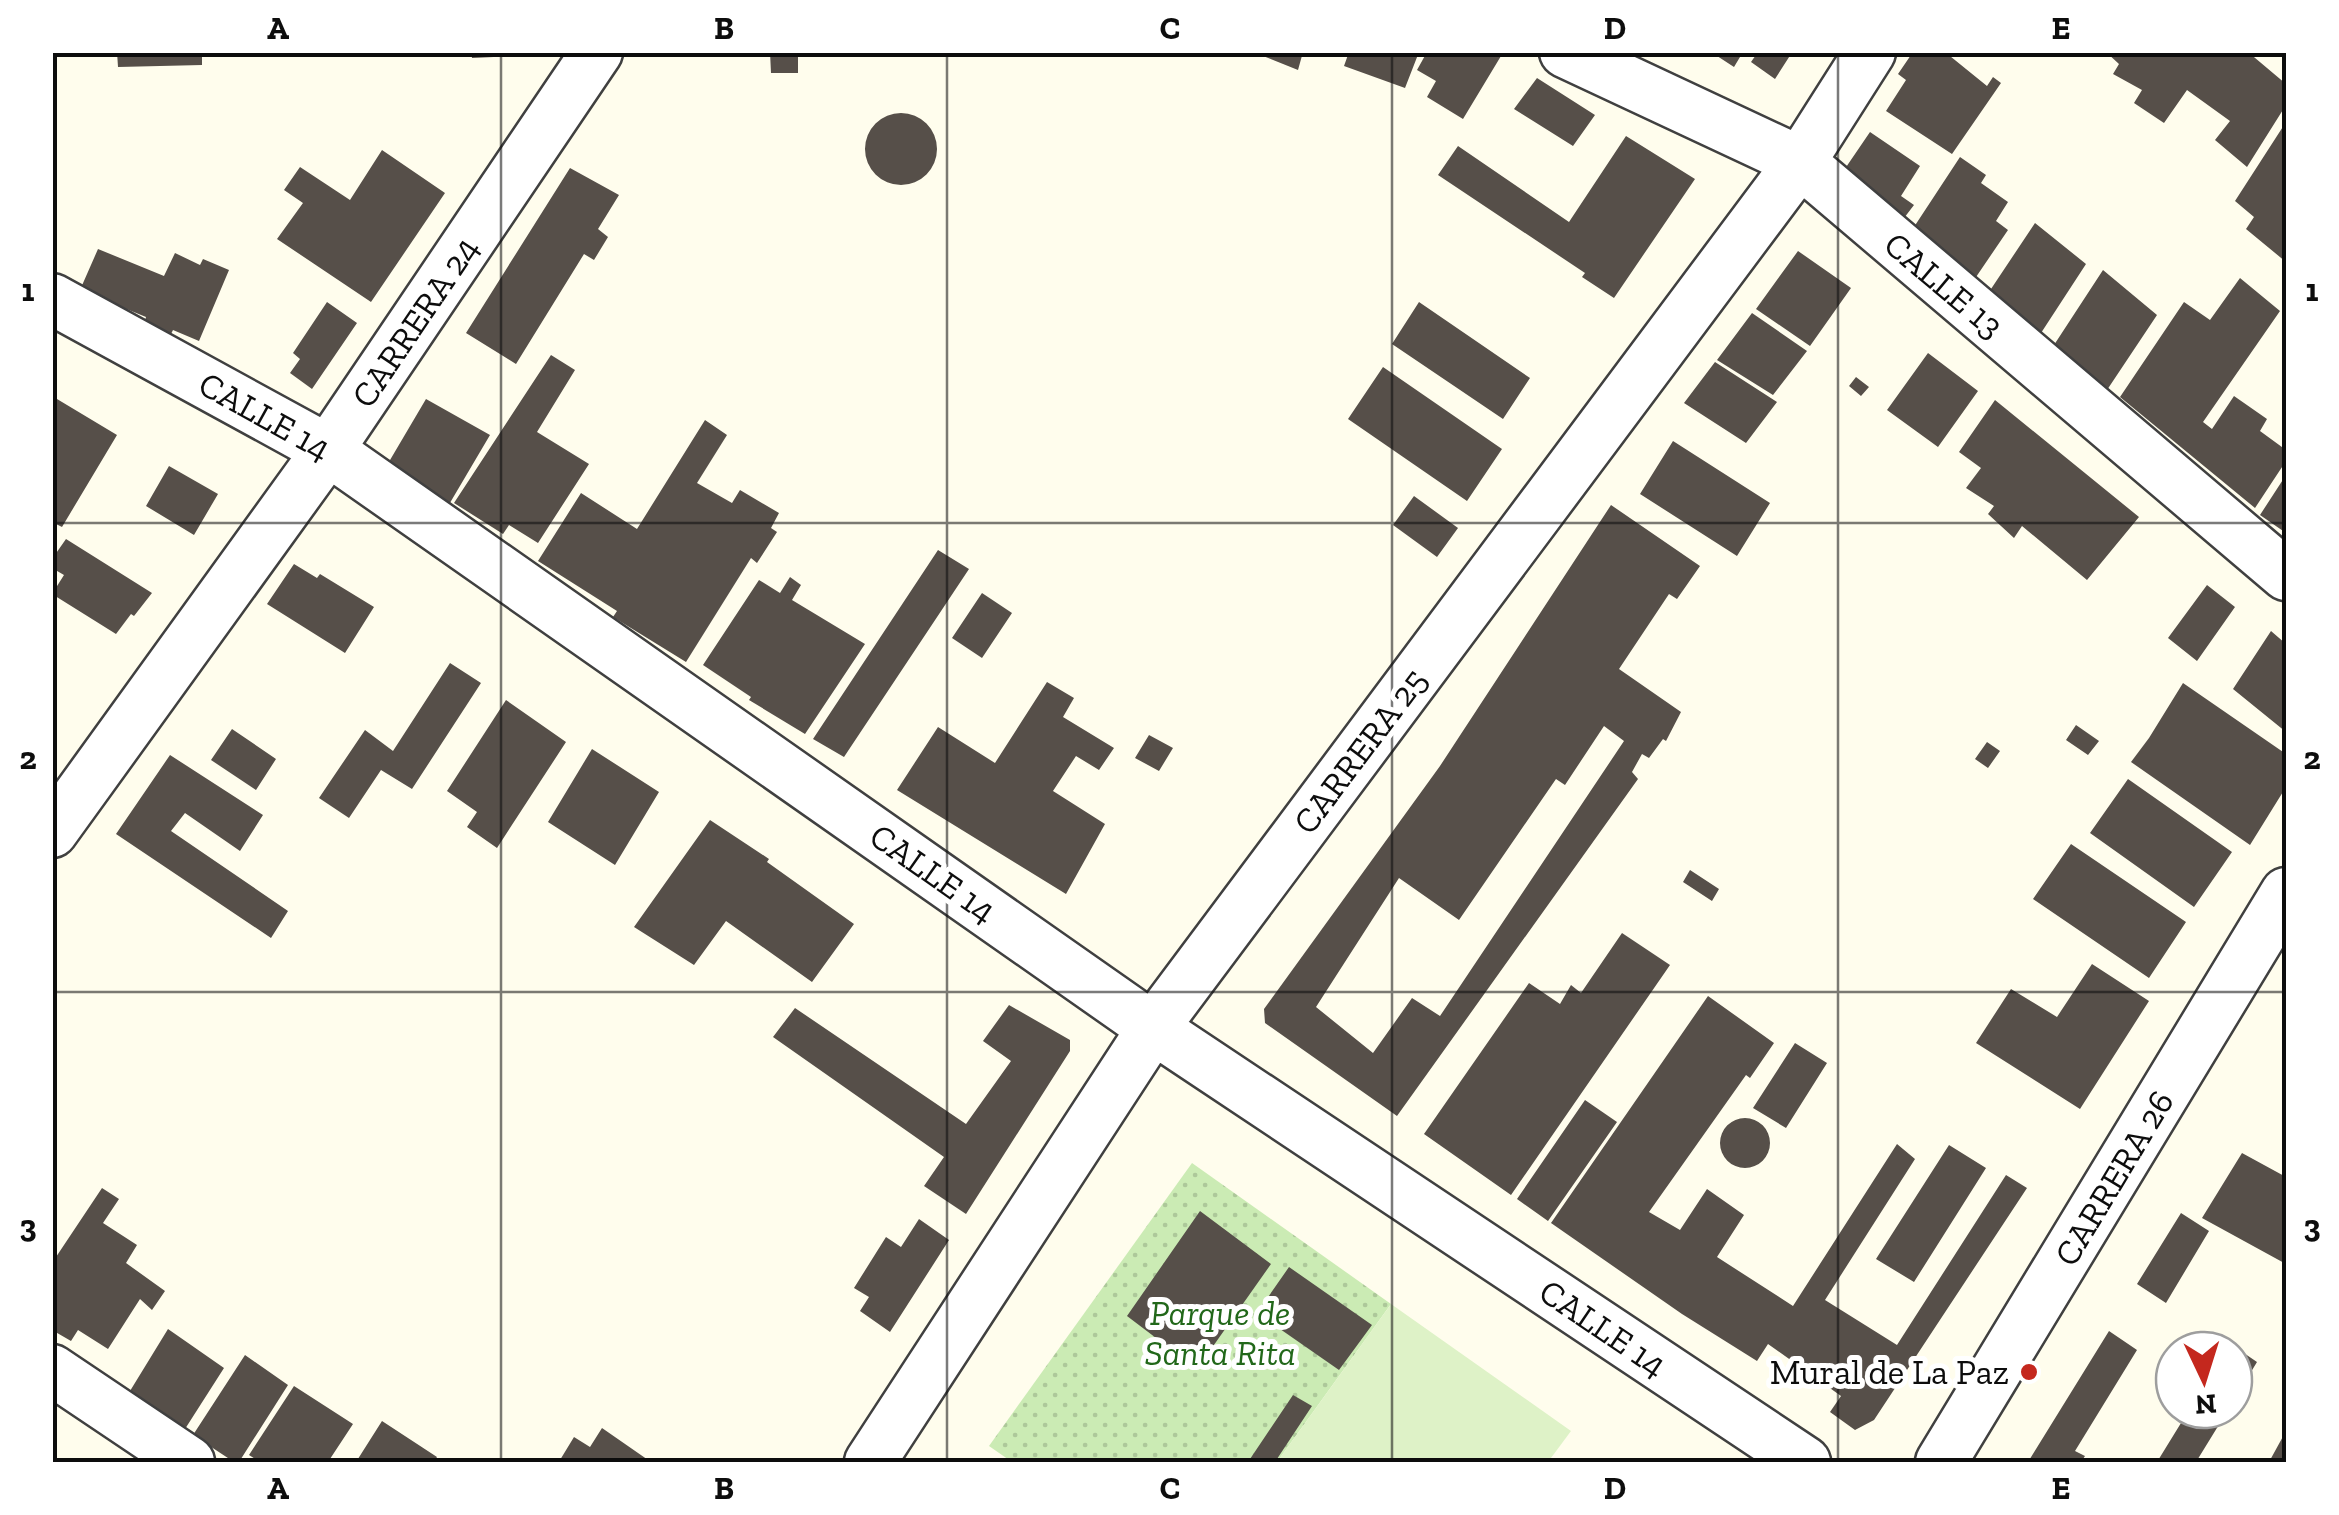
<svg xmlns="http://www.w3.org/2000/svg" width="2339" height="1515" viewBox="0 0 2339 1515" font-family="'Zilla Slab',serif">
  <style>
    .park { fill: url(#park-dots) }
    .pitch { fill: #def2c7 }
    .building { fill: #564f49; fill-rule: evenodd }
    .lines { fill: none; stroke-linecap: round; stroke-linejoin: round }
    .street-casing { stroke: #404040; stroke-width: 55 }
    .street { stroke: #fff; stroke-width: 50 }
    .grid { fill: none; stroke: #0d0d0d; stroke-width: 2.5; stroke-opacity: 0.55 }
    .poi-dot { fill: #c4281e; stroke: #fff; stroke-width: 4 }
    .labels { text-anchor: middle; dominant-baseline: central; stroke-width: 10; stroke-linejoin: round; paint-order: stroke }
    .street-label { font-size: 35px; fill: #0d0d0d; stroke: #fff }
    .park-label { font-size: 35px; font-style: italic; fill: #22681a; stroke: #fff }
    .poi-label { font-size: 35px; fill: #0d0d0d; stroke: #fff; text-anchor: end }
    .neatline { fill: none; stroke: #0d0d0d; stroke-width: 4 }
    .grid-label { font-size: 32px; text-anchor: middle; font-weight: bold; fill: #0d0d0d }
  </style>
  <defs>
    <pattern id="park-dots" width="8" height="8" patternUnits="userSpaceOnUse" patternTransform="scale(2.5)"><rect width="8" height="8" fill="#cbebb4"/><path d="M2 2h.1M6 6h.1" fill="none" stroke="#adc89a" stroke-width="1.8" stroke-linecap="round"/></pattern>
  </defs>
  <rect width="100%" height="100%" fill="#fffded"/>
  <!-- park -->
  <path class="park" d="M1192,1163l199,141 -114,158h-265l-23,-16z"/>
  <!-- pitch -->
  <path class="pitch" d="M1391,1304l180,127 -23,31h-271z"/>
  <!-- building -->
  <path class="building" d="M117,52h85v13l-84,2z
    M471,52h43v4l-42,2z
    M770,52h28v21h-27z
    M1253,52h50l-5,18z
    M1349,52h70l-14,36 -61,-22z
    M1427,52h69l5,4 -38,63 -36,-22 9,-16 -19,-11z
    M1711,52h32l-9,15z
    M1758,52h30l3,2 -16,25 -24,-17z
    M1913,52h32l42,34 6,-9 8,6 -49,71 -66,-43 20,-31 -8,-6z
    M2106,52h142l38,32v21l-39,62 -32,-27 15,-19 -43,-31 -23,33 -30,-20 8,-13 -29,-16 6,-10z
    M1537,78l58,37 -22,31 -59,-37z
    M865 149a36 36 0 1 1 72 0a36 36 0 1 1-72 0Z
    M2286,122v140l-40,-33 8,-12 -19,-16z
    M1870,132l50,34 -19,30 13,9 -13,17 -61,-46z
    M1626,136l69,43 -81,119 -32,-21 3,-4 -147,-98 20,-29 111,76z
    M382,150l63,43 -74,109 -94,-63 26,-36 -19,-13 16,-23 50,33z
    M1960,157l26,18 -5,8 27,19 -12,19 12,9 -34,50 -9,-12 -53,-38z
    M570,168l49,27 -21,34 10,8 -14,23 -10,-6 -68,110 -50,-31z
    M2035,223l51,41 -45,69 -52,-41z
    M98,249l66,27 11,-23 25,12 3,-6 26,11 -30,71 -26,-11 -4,8 -26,-11 3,-10 -66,-27z
    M1798,251l53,37 -41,58 -54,-37z
    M2103,270l54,45 -50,75 -53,-45z
    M2240,278l40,33 -77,111 9,7 22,-33 33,23 -7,12 26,19v11l-31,47 -135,-111 64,-95 26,18z
    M327,302l30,21 -45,66 -22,-16 10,-14 -7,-6z
    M1419,302l111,76 -27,41 -111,-75z
    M1752,313l55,38 -34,44 -56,-35z
    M1928,353l50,38 -40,56 -51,-37z
    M551,355l24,15 -38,62 52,32 -51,79 -29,-18 -6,9 -49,-31z
    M1715,362l62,40 -31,41 -62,-40z
    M1383,367l119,82 -35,52 -119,-82z
    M1856,377l13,10 -8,9 -12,-10z
    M52,396l65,39 -55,92 -10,-5z
    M426,399l64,36 -46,78 -64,-36z
    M1995,400l144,117 -52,63 -65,-54 -8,12 -26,-24 6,-8 -28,-18 15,-20 -22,-16z
    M705,420l22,15 -30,48 35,20 8,-13 39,23 -8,15 6,4 -20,31 -6,-5 -65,104 -73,-45 4,-6 -79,-50 43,-68 56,36z
    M1673,441l97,62 -33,53 -97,-62z
    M169,466l49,28 -24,41 -48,-29z
    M2286,475v58l-26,-18z
    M1414,496l44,32 -21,29 -44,-32z
    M1611,505l89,61 -23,33 -8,-5 -50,75 62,43 -15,29 -3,-2 -14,19 -7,-4 -10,18 6,7 -241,337 -132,-93 -1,-14 176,-243zM1604,726l20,15 -184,275 -28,-18 -39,55 -57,-46 83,-129 60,42 97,-141 9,6z
    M66,539l86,54 -18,23 -3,-2 -15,20 -64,-40 12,-19 -12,-7v-9z
    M938,550l31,19 -125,188 -31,-18z
    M294,564l23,14 3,-4 54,33 -29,46 -78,-49z
    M790,577l11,8 -9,15 73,44 -60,90 -56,-34 2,-3 -48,-32 56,-85 21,13z
    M2207,585l28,22 -38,54 -29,-23z
    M982,593l30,20 -30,45 -30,-20z
    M2271,631l15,13v88l-53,-43z
    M450,663l31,20 -69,106 -31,-19 -32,48 -30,-20 46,-68 28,21z
    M1047,682l27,16 -11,19 51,31 -15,22 -23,-14 -23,35 52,33 -39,70 -169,-104 41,-63 57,36z
    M2183,683l103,71v33l-36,58 -119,-83 18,-24z
    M506,700l60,42 -69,106 -30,-21 10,-15 -30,-21z
    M2076,725l23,16 -11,14 -22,-15z
    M232,729l44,30 -20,31 -45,-30z
    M1149,735l24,13 -14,23 -24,-13z
    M1987,742l13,9 -12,17 -13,-9z
    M592,749l67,43 -44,73 -67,-43z
    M170,755l93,60 -23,36 -55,-38 -14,18 117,80 -17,27 -155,-104z
    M2128,779l104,73 -38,55 -104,-74z
    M710,820l59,39 -2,3 87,62 -42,58 -86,-61 -32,44 -60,-38z
    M2071,844l115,78 -37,56 -116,-79z
    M1690,870l29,19 -7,12 -29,-19z
    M1622,933l48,32 -159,230 -87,-61 105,-151 31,21 11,-19 10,8z
    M2092,964l57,37 -69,108 -104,-66 35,-54 46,28z
    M1708,996l66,47 -24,35 -4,-3 -97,137 31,18 27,-41 37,26 -27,42 76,49 104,-162 18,15 -90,141 72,45 109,-170 21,13 -153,232 -19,10 -25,-18 11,-16 -73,-52 -11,17 -75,-47 -131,-91z
    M1009,1005l61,35v11l-104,163 -42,-28 20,-29 -171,-120 22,-29 171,116 45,-63 -28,-20z
    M1795,1043l32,20 -41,65 -33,-20z
    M1585,1100l32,22 -69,99 -31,-22z
    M1720 1143a25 25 0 1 1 50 0a25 25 0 1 1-50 0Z
    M1949,1145l37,23 -72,114 -38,-23z
    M2242,1153l44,24v87l-84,-46z
    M102,1188l17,11 -16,24 34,22 -11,18 39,28 -13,19 -12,-11 -32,50 -30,-19 -7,11 -19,-11v-67z
    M1200,1211l71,53 -74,105 -70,-53z
    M2181,1213l28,18 -43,72 -29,-19z
    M919,1219l30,21 -59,92 -30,-21 9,-14 -15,-9 32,-51 15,10z
    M1289,1267l83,58 -33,45 -82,-57z
    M168,1329l56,39 -39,61 -55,-38z
    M2109,1331l28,19 -62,101 10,5 -4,6h-53z
    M2229,1343l28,19 -23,38v-50h-9z
    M245,1355l43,30 -49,77h-5l-41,-27z
    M294,1386l59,38 -25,38h-68l-11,-7z
    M1293,1395l19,11 -37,56h-27z
    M2189,1410h39l-32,52h-39z
    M382,1421l55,36 -3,5h-78z
    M602,1428l49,34h-87l-4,-2 14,-23 16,10z
    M2286,1431v31h-17z"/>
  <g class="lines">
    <!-- street casing -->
    <g class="street-casing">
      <path id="street" d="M1565,52l235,110 486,413
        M52,299l276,151 825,578 652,434
        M52,832l276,-382 269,-398
        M52,1370l137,92
        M870,1462l283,-434 647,-866 70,-110
        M1941,1462l345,-569"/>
    </g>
    <!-- street -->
    <use href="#street" class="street"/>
  </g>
  <!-- grid -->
  <path class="grid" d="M501,52v1410M947,52v1410M1392,52v1410M1838,52v1410M52,523h2234M52,992h2234"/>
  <!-- markers -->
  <circle class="poi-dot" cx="2029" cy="1372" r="10"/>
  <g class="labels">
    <!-- street labels -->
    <g class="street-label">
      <text transform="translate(1944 285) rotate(40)">CALLE 13</text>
      <text transform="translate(415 322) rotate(-56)">CARRERA 24</text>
      <text transform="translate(265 416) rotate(29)">CALLE 14</text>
      <text transform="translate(1360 751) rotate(-53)">CARRERA 25</text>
      <text transform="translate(933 873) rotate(35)">CALLE 14</text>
      <text transform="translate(2114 1178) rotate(-59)">CARRERA 26</text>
      <text transform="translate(1603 1328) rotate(34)">CALLE 14</text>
    </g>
    <!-- park labels -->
    <g class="park-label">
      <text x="1220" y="1313">Parque de<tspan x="1220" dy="40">Santa Rita</tspan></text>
    </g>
    <!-- poi labels -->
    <g class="poi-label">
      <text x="2009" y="1372">Mural de La Paz</text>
    </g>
  </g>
  <!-- border -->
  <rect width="2339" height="1515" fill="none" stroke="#ffffff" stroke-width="110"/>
  <!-- north arrow -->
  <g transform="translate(2204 1380) rotate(176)"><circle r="48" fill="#ffffff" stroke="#9e9e9e" stroke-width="2.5"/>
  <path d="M0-8L18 38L0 25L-18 38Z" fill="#c4281e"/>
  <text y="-15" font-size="28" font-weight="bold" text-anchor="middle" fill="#0d0d0d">N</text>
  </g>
  <rect x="55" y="55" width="2229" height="1405" class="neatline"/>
  <g class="grid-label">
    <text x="278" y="39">A</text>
    <text x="724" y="39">B</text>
    <text x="1170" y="39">C</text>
    <text x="1615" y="39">D</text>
    <text x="2061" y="39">E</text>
    <text x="28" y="301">1</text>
    <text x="2312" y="301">1</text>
    <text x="28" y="769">2</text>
    <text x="2312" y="769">2</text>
    <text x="28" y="1237">3</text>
    <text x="2312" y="1237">3</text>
    <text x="278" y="1499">A</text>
    <text x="724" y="1499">B</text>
    <text x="1170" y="1499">C</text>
    <text x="1615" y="1499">D</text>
    <text x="2061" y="1499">E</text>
  </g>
</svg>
